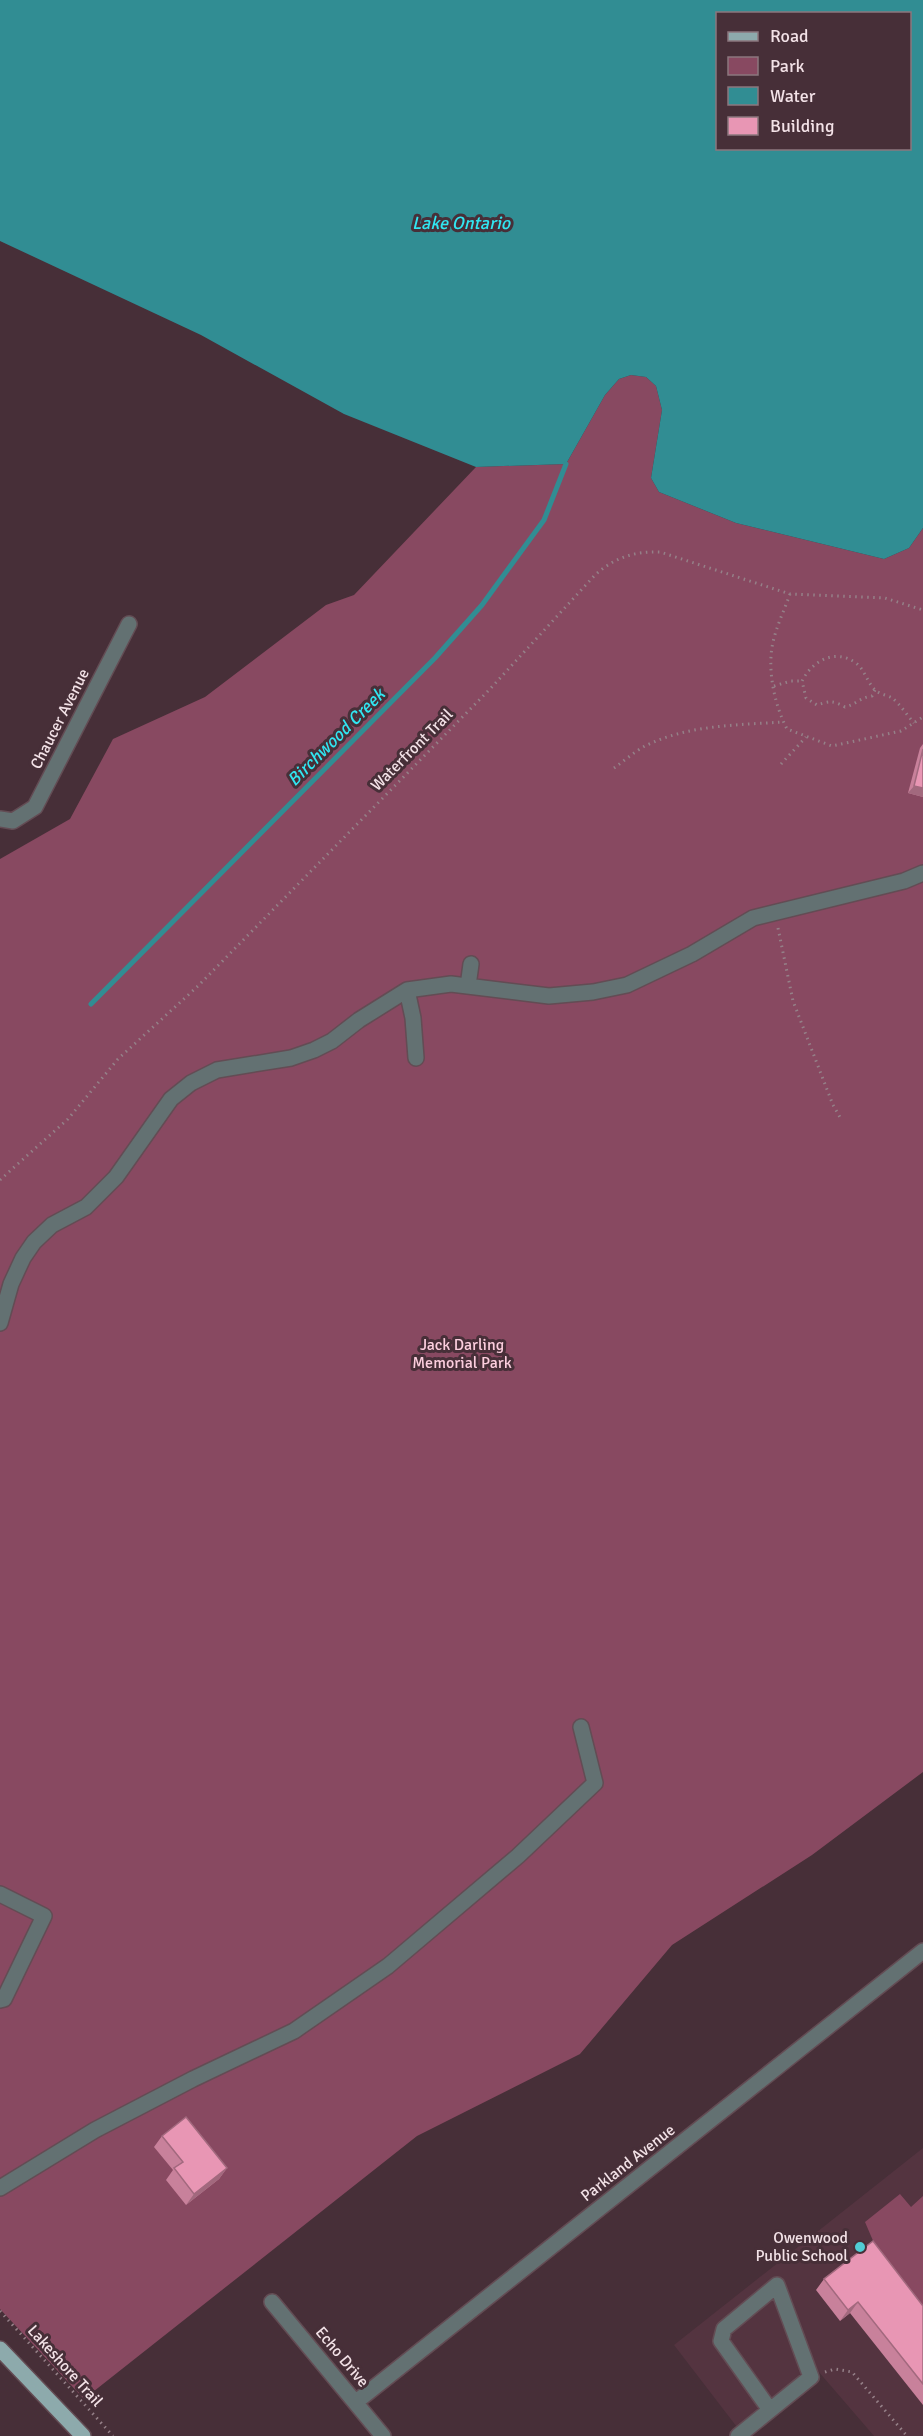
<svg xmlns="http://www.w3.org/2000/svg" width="923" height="2436" viewBox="0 0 923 2436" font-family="Signika,sans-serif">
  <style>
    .built { fill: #543440 }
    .green { fill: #884961 }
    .water { fill: #318d93; fill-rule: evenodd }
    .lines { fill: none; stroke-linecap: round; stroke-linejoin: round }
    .stream { stroke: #318d93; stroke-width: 5 }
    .minor-casing { stroke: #634c54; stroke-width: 18 }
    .major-casing { stroke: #634c54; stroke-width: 18 }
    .path { stroke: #958088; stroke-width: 3; stroke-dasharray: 1.5 4.5; stroke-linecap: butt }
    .minor { stroke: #637172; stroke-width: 15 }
    .major { stroke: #8daaac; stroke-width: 15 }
    .wall { fill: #c8819b }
    .shaded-wall { fill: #a2697e }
    .building { fill: #e896b4; stroke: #a2697e; stroke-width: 1.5 }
    .poi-dot { fill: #51ccd4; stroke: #472f38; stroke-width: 2 }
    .labels { text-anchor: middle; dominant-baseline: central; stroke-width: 6; stroke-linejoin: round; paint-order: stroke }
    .street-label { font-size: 16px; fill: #f3e2e7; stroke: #472f38 }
    .park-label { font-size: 16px; fill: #fccede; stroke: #472f38 }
    .poi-label { font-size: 16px; fill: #f3e2e7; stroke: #472f38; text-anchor: end }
    .water-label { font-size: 18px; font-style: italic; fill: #31e6f1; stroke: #472f38 }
  </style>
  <rect width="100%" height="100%" fill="#472f38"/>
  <!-- built -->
  <path class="built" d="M923,2148v288h-49l-56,-65 -78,60 -66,-86z"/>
  <!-- green -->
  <path class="green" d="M631,375l15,2 10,9 6,24 -11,68 8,14 77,31 148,36 25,-11 14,-20v1244l-111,83 -140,90 -92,109 -163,82 -333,263 -84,-90v-1450l70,-40 43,-80 92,-42 121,-92 28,-10 122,-128 90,-3 39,-69 14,-16z
    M900,2194l11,13 12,-11v124l-49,-77 -9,-21z"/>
  <!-- water -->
  <path class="water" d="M0,0h923v528l-14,20 -25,11 -148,-36 -77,-31 -8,-14 11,-68 -6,-24 -10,-9 -15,-2 -12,4 -14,16 -39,69 -90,3 -132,-53 -143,-79 -201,-94zM718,14h192v134h-192z"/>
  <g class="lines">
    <!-- stream -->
    <path class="stream" d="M91,1004l344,-346 47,-53 62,-85 22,-56"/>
    <!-- minor casing -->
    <g class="minor-casing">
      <path id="minor" d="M0,819l13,2 22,-14 94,-183
        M468,986l3,-22
        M407,990l6,28 3,40
        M0,1323l11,-39 12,-26 11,-16 18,-17 34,-18 30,-30 55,-78 20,-16 26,-13 74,-12 23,-8 18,-9 27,-21 48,-30 44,-6 98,12 44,-4 34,-7 65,-31 61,-36 151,-37 19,-8
        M0,1894l44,22 -40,83 -4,1
        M0,2188l95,-58 98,-51 101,-48 94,-65 130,-110 77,-73 -14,-56
        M272,2302l111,134
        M356,2402l567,-451
        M738,2436l73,-59 -34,-92 -53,44 -3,12 49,69"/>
    </g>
    <!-- major casing -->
    <g class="major-casing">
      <path id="major" d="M0,2349l83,87"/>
    </g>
    <!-- path -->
    <path class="path" d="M790,594c-5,14 -12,29 -16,44 -8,28 0,66 13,91l45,17 69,-15 22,-14
      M774,686l17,-5h10
      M875,690l-3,6c-11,1 -17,9 -27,11 -13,-7 -15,-6 -28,-2l-11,-7 -4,-17c10,-20 33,-33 54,-18 9,7 11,19 19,27 4,4 12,5 17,8 8,6 15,17 22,25
      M781,764l25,-27
      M614,768c10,-7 20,-16 31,-22 42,-21 92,-21 138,-24
      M778,928l15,73 40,104 8,14
      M0,1180l68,-61 50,-60 80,-73 292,-297 105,-114c19,-17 39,-24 65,-23l130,42 95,4 38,12
      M0,2311l113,125
      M825,2372l10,-3 17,3 55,64"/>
    <!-- minor -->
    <use href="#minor" class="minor"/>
    <!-- major -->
    <use href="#major" class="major"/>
  </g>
  <!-- wall -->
  <path class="wall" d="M923,744v53l-15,-4 12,-45z
    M162,2136l65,32 -8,11 -33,26 -20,-25 7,-10 -19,-23z
    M824,2279l99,27v99l-73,-92 -10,8 -24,-31z"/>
  <!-- shaded-wall -->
  <path class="shaded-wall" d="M914,786l9,2v9l-15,-4z
    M227,2168l-8,11 -33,26 8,-11z
    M858,2302l-8,11 -10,8 8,-11z"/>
  <!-- building -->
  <path class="building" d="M923,749v39l-9,-2z
    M186,2117l41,51 -33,26 -20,-26 9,-6 -21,-26z
    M873,2241l50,65v78l-65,-82 -10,8 -24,-31z"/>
  <!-- markers -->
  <circle class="poi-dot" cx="860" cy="2247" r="6"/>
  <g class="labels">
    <!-- street labels -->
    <g class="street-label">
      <text transform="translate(60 719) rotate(-63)">Chaucer Avenue</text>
      <text transform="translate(412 750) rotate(-45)">Waterfront Trail</text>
      <text transform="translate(628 2163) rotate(-38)">Parkland Avenue</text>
      <text transform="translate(342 2357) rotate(50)">Echo Drive</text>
      <text transform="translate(65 2366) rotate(48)">Lakeshore Trail</text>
    </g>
    <!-- park labels -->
    <g class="park-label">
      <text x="462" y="1345">Jack Darling<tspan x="462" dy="18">Memorial Park</tspan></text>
    </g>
    <!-- poi labels -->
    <g class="poi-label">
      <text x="848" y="2238">Owenwood<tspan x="848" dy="18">Public School</tspan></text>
    </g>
    <!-- water labels -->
    <g class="water-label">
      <text x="461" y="223">Lake Ontario</text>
      <text transform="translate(336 737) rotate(-45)">Birchwood Creek</text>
    </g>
  </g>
  <!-- legend -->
  <rect x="716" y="12" width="195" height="138" fill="#472f38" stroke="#8c777e" stroke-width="1.5"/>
  <rect x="728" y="32" width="30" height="9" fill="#8daaac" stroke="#8c777e" stroke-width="1.5"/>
  <text x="770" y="42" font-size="18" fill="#f3e2e7">Road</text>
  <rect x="728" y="57" width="30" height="18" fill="#884961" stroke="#8c777e" stroke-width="1.5"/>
  <text x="770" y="72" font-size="18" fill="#f3e2e7">Park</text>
  <rect x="728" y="87" width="30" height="18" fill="#318d93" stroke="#8c777e" stroke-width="1.5"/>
  <text x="770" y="102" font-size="18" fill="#f3e2e7">Water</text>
  <rect x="728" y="117" width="30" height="18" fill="#e896b4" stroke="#8c777e" stroke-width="1.5"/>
  <text x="770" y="132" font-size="18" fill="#f3e2e7">Building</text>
</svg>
